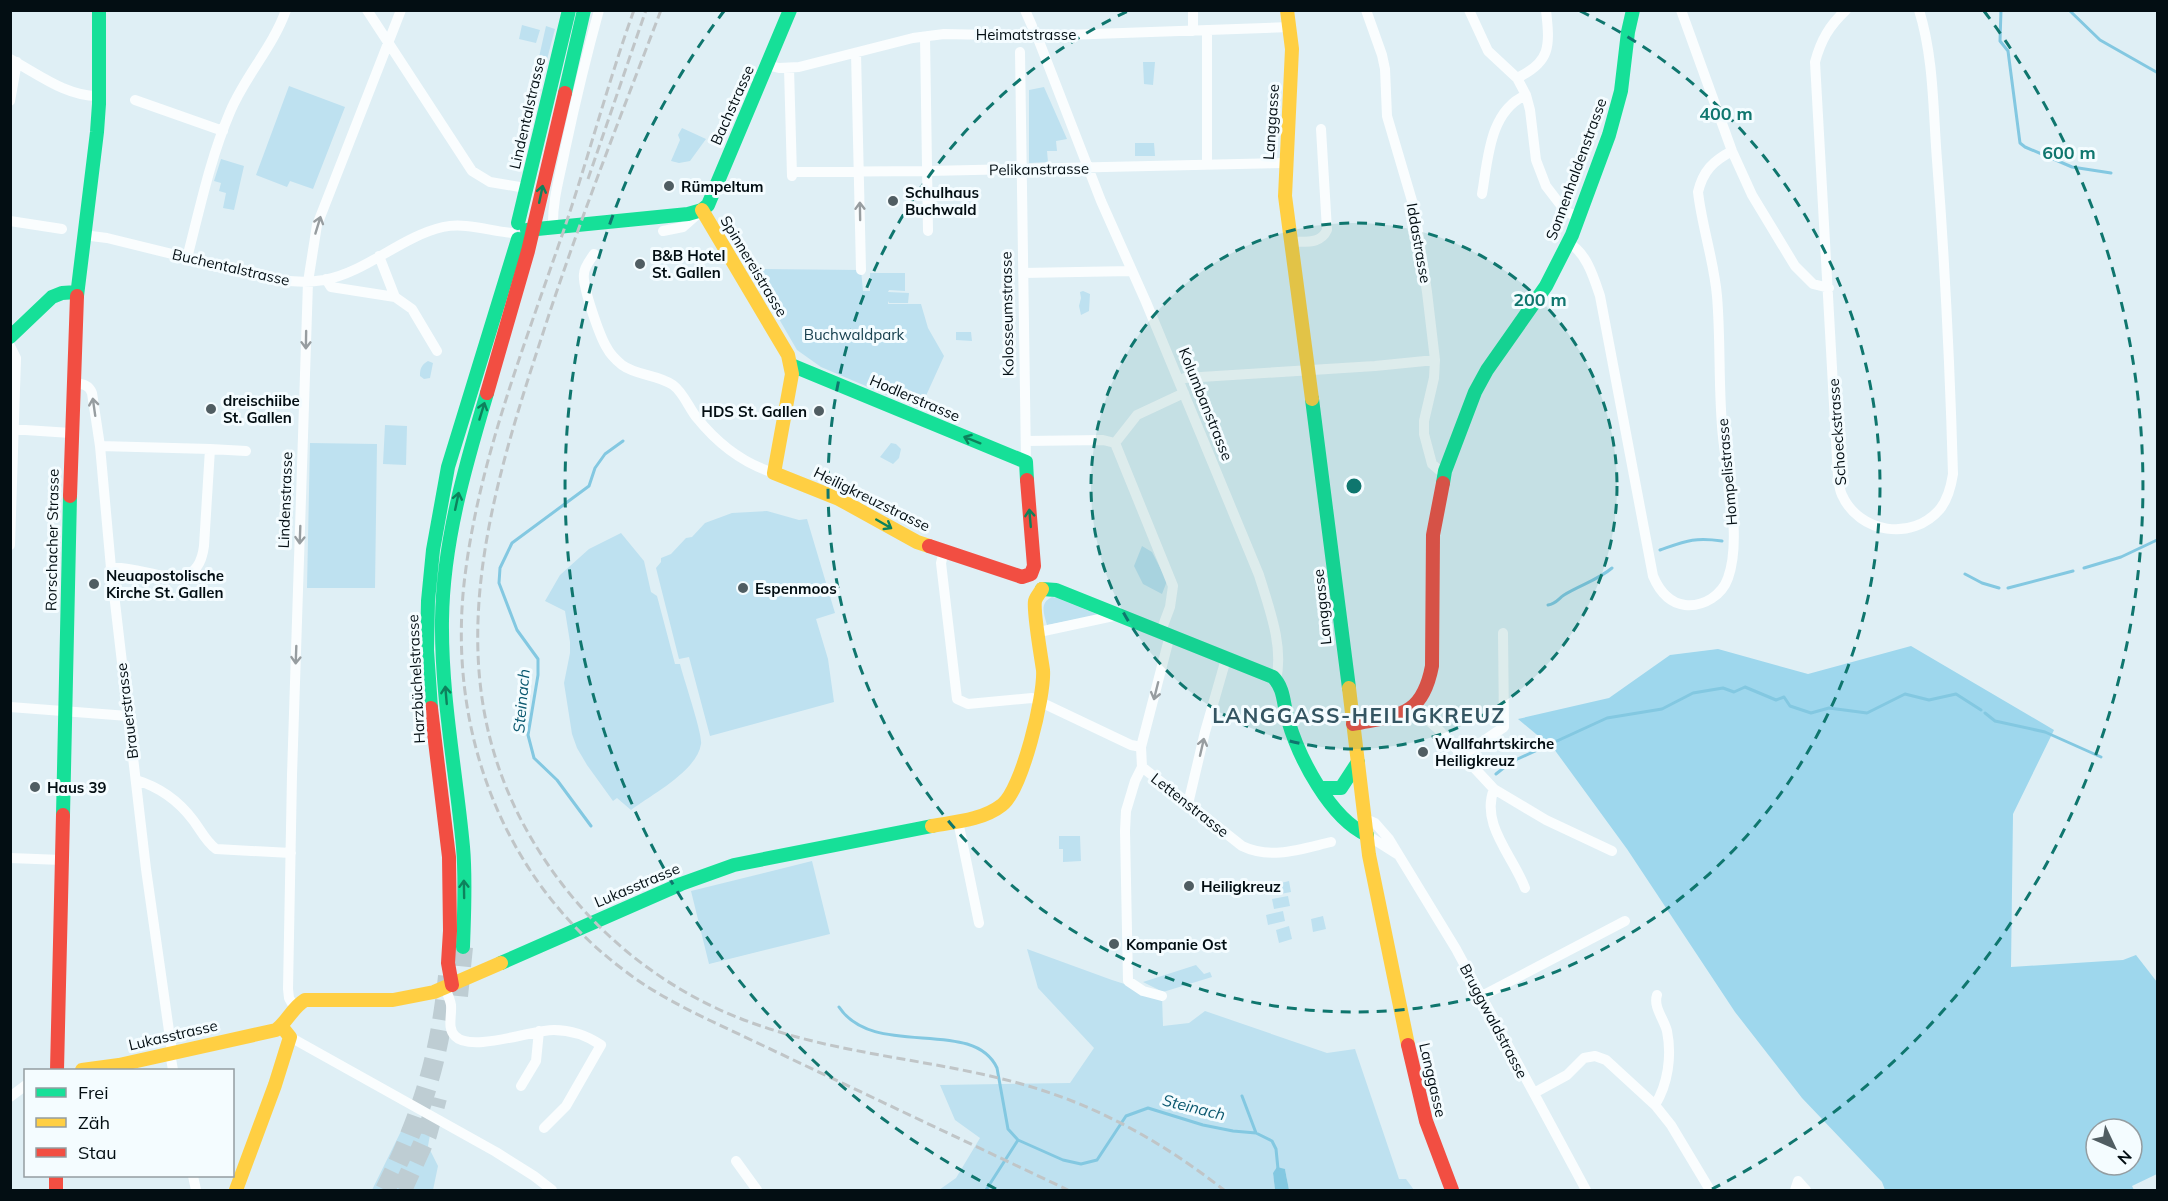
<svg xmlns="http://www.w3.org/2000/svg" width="2168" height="1201" viewBox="0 0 2168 1201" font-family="Mulish,sans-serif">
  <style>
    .green { fill: #bee1f0 }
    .forest { fill: #9ed7ed; fill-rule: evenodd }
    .water { fill: #83c8e1 }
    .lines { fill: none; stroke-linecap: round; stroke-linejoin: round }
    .stream { stroke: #83c8e1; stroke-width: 3 }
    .highway-tunnel { stroke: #becdd3; stroke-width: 20; stroke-dasharray: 20 10; stroke-linecap: butt }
    .street { stroke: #fafdfe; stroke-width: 10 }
    .fast { stroke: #16e098; stroke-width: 14 }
    .slow { stroke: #ffcf43; stroke-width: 14 }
    .jam { stroke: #f24e42; stroke-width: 14 }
    .rail { stroke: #c0c5c7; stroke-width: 3; stroke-dasharray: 9 4.5; stroke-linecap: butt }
    .oneway { stroke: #0d825c }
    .oneway2 { stroke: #979da0 }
    .ring { fill: none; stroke: #0f766e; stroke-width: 3; stroke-dasharray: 10 8 }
    .poi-dot { fill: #505d62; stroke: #f4fcff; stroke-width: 2 }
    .labels { text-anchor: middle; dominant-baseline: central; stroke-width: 6; stroke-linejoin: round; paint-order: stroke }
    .street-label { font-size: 15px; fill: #030e13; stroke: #f4fcff }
    .poi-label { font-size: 15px; font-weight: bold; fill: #030e13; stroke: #f4fcff; text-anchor: start }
    .park-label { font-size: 15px; fill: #18404f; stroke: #f4fcff }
    .water-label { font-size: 16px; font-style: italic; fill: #0a586f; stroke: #f4fcff }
    .district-label { font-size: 21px; font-weight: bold; letter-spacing: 1.5px; fill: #345562; stroke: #f4fcff }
    .centre { fill: #0f766e; stroke: #f4fcff; stroke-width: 3 }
    .ring-label { font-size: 18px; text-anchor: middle; font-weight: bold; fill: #0f766e; stroke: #f4fcff; stroke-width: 6; stroke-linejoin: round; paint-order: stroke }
  </style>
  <rect width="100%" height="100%" fill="#dfeff5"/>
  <!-- green -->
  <path class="green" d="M522,25l18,5 -4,13 -17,-4z
    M546,26l9,3 -10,38 -8,-1z
    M1143,62h12l-2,23 -9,-1z
    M536,70l8,2 -13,59 -3,-1 2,-6 -7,-2z
    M289,86l56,21 -32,82 -23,-8 -3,6 -31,-12z
    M1044,87l23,52 -11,2 1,10h-10l1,11 -19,1v-73z
    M682,128l24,11 -16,22 -11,2 -8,-2 9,-21 -2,-5z
    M1135,143h19l1,13h-20z
    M221,159l23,7 -10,44 -11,-2 3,-15 -7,-2 2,-8 -7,-2z
    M750,269l111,1 2,21h7v-18h35v18l-16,-1 -1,2 21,1 -1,10h-19l-1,-2v3h33l7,24 16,28 -24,53 -99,-42 -24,-17z
    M1083,291l7,3 -1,17 -8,4 -2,-9 2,-8 -1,-6z
    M956,332h15l1,9 -16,-1z
    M428,361l5,2 -3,15 -6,1 -4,-3c0,-7 1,-11 8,-15z
    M385,425l22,1 -1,39 -23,-1z
    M310,443l67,1 -2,144h-68z
    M891,443l5,1 5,5 -2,9 -6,6 -13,-7z
    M767,511l32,9 8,-1 28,94 -19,6 12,40 6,43 -124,34 -21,-79 -10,2 -23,-91 5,-6v-4l10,-4 15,-16 6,-1 13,-14 27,-10z
    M621,533l23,28 7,31 6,4 18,68h5c3,13 23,71 21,80 -4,27 -50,51 -70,66l-14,-12 -4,3 -26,-36 -10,-17 -5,-14 -8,-51 6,-30v-11l-5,-31 -20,-10 15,-26 29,-26z
    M1142,546l10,6 15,29 -5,13 -19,-10 -9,-18z
    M1052,597l5,1 42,17 -52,10c-3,-11 -8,-22 5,-28z
    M1059,836h21l1,25 -18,1v-13h-4z
    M812,861l18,73 -121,30 -18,-73z
    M1289,881l2,11 -16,3 -2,-10z
    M1288,896l2,10 -16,3 -2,-10z
    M1283,911l2,10 -17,4 -2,-10z
    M1323,916l3,13 -13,3 -2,-13z
    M1289,926l3,13 -13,4 -3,-13z
    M1027,949l85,31 50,16 1,30 26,-3 16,-12 122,42 28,-4 44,130h7l8,11h-125l-4,-21 -12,4 2,17h-336l17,-12 24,-40 -25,-18 -15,-35 130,-2 24,-35 -56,-60z
    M1196,965l8,9 6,-2 2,5 -49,15 -20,-10z
    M408,1117l23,12 -3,17 10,20 -5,24h-61z"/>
  <!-- forest -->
  <path class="forest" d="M1911,646l143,84 -41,84 -2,153 112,-7 13,-5 21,27v192l-25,12 2,4h-249l-3,-8 -80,-84 -67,-86 -108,-163 -73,-100 -36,-30 91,-21 61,-43 48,-6 90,25zM2096,1129h36v36h-36z"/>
  <!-- water -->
  <path class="water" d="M1277,1167l8,2 4,21h-14l-2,-17z"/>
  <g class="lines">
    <!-- stream -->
    <path class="stream" d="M2001,10l-1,31 8,10 12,92 5,4 47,20 39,6
      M2069,10l31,30 58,33
      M1660,550c26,-9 34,-13 62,-9
      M2084,568l37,-11 36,-17
      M1965,574l17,9 17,5
      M2008,588l65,-17
      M1548,605c8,-1 10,-6 16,-10 16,-10 34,-15 48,-27
      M1985,713l10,8 50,11 56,25
      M1496,774l15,-12 96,-44 55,-9 31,-16 30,-5 11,4 11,-5 31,13 8,-3 6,9 21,7 18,-5 38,5 38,-19 24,6 27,-6 25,16
      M591,826l-34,-46 -23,-22 -6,-23 10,-60v-16l-21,-29 -18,-47 1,-15 12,-25 77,-57 6,-18 10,-14 18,-13
      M839,1007c35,53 134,9 158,61l11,61 10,11 45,20 18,4 16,-4 29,-44 22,-8 55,17 30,6 23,2 16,8 4,8 2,20
      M1242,1096l14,37
      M986,1190l32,-50"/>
    <!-- highway-tunnel -->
    <path class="highway-tunnel" d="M458,996l5,-49
      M385,1190c36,-72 55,-133 63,-214
      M402,1190l25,-55 10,-37"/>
    <!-- street -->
    <path class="street" d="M367,10l105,161 18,11 36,6
      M1025,10l7,16
      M1193,10v21
      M1366,10l16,45 3,14 2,47 28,95 12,81 8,68 -1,18 -10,43v13l8,30 7,6 6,1
      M1469,10l19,41 29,27 9,17 4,15 6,50 10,26 20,26 14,5
      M1681,10l51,141 20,44 43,71 18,18 16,4
      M1846,10c-17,16 -25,30 -31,52l23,414c1,6 1,13 4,19 17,38 70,47 98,14 8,-10 11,-22 13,-35 -3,-105 -8,-210 -16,-314 -4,-49 -3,-102 -18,-150
      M1037,36l64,165 45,101 113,273c10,33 25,71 17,105
      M925,37l3,194
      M1020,52l6,410
      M856,53l5,217
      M10,59c28,15 57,38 89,37
      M767,65l12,3 20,-1 114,-29 31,-4 93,2 253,-9
      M789,68l3,108
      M1517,78c34,-16 33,-32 29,-68
      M135,100l88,31
      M10,101l7,-39
      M1207,165v-134
      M792,172l136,-1 357,-8
      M1482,194c6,-34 7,-83 44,-99
      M10,221l52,8
      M553,228c-1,-27 7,-52 12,-78 10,-47 21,-93 34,-140
      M663,231l20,-4 18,-16
      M83,235l24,3 167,41c17,3 33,4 50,1 43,-8 76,-43 119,-53 22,-5 47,4 69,6
      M1291,242c14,-1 29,3 36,-12l-6,-101
      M1568,243c18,8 26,35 32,53l53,280c6,14 16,27 32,29 19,2 37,-10 43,-27 14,-39 -1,-101 -5,-141 -5,-47 -2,-94 -6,-141 -3,-35 -15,-69 -19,-104 5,-21 15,-31 34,-41
      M594,254c-4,6 -10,13 -10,20 -2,12 16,63 23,74 3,6 9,12 15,17 15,11 35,9 51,20 10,7 16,23 24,33 21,26 45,45 77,55
      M187,258c13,-50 23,-99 43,-146 15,-36 43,-65 56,-102
      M1023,273l109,-2
      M326,279l5,8 64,10 -16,-41
      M395,297l17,12 25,42
      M10,346l6,12 -6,187
      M1179,380l6,-2 190,-12 60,-6
      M72,382c9,2 17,2 20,11l8,53 11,122 35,301 26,183
      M10,429l61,4
      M1026,441l77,-1 12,3 58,143 -3,21 -9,24
      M1115,443l22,-28 47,-22
      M100,446l110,3 -6,97c-7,56 -59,18 -93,22
      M210,449l36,2
      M944,551l-3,12 16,136 11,5 64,-6 99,47 10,2
      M1039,632l79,-17
      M10,707l118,9
      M1413,707l25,22 56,60 52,31 66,31
      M1463,755l41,-28 -1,-94
      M1142,767l100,79c29,14 59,3 89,-4
      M136,780c23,7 42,20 57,40 7,9 13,22 23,29l75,4
      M1494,789c-14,35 19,67 31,99
      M1188,804l17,-72 21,-73
      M1366,819l9,4 14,16 67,110 130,241
      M958,821l21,102
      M1367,835l30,19
      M10,858l52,2
      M445,988c2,5 5,11 6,17 1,11 -4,23 4,31 16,17 76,-6 99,-6 18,0 32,5 47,15l-35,61 -22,22
      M1162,996l-19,-5 -15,-10 -3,-150 1,-20 9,-30 7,-14 -1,-20 29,-112
      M1482,996l143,-75
      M294,1007l-5,-9 -1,-9 4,-214 16,-493 9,-57 84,-215
      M290,1037l206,115 38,24 18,14
      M170,1053l3,17
      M521,1086l15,-25 3,-30
      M1534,1093l33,-18 17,-17 11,-2 11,4 49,45 16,20 39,65
      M10,1097l16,-12
      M1655,1105c13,-21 17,-49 12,-74 -3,-12 -14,-24 -10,-36
      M736,1161l21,29
      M193,1176l3,14
      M1795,1190l3,-9 8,9"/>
    <!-- fast -->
    <path class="fast" d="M565,93l19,-83
      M518,223l51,-213
      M527,230l161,-16 14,-4 6,-5 82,-195
      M77,296l20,-164 2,-28v-94
      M10,337l42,-40 10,-4 15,-1
      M791,365l235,97 1,18
      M1312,399l37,289
      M1443,483l2,-12 30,-79 12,-22 59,-84 26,-51 37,-100 12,-44 7,-59 5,-22
      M1042,589l14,1 217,87c12,12 10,28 15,43 11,38 42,98 79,115
      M431,708l-4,-58 1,-49 5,-51 15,-83 70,-228
      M1321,788h20l17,-26
      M63,815l7,-319
      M463,947c1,-33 3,-67 0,-100 -7,-76 -22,-151 -21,-227 1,-78 23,-153 45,-227
      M501,963l180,-79 53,-19 198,-39"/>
    <!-- slow -->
    <path class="slow" d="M1287,10l5,39 -7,147 27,203
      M702,210l86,145 4,19 -18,99 65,26 78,43 12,4
      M1349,688l20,167 39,190
      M932,826c23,-4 51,-6 70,-21 20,-15 43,-110 41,-135 -2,-14 -10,-59 -8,-69 1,-4 5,-8 7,-12
      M82,1070l37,-5 157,-35c12,-9 16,-22 29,-30h88l41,-8 67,-29
      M236,1190l39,-105 15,-48 -8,-10"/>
    <!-- jam -->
    <path class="jam" d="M487,393l41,-142 37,-158
      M1027,480l7,86 -3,8
      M70,496l7,-200
      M929,546l93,31 9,-3
      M431,708l18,149 1,74 -2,32 4,22
      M1353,724c45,-9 69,-6 79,-58l1,-131 10,-52
      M1408,1045l18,76 26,69
      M57,1070l6,-255
      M56,1176v14"/>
    <!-- rail -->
    <path class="rail" d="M634,10c-28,78 -48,157 -75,234 -38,111 -82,223 -95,340 -16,149 40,297 161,387 26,20 55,35 84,49l359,170
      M661,10c-41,108 -83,214 -118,323 -63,192 -116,374 19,551 51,67 122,117 202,143 82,28 170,33 254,56 77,21 143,58 206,107
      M588,179l58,-169"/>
  </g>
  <!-- one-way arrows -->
  <defs><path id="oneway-shaft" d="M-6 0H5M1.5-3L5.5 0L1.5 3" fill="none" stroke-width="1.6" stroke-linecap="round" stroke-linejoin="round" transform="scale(1.5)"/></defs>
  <g class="oneway">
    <use href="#oneway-shaft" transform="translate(541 194) rotate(-78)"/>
    <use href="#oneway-shaft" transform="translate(482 411) rotate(-73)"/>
    <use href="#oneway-shaft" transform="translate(972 440) rotate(-158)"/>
    <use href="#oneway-shaft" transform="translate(457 501) rotate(-78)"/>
    <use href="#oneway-shaft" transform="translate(1030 518) rotate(-95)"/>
    <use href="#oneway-shaft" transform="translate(884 524) rotate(30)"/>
    <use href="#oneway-shaft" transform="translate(446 695) rotate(-95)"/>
    <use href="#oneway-shaft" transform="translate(464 889) rotate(-91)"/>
  </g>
  <g class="oneway2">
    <use href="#oneway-shaft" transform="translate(860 211) rotate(-91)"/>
    <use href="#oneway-shaft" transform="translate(318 225) rotate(-73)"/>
    <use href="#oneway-shaft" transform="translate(306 340) rotate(91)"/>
    <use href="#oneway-shaft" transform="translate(94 407) rotate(-98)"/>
    <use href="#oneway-shaft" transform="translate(300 535) rotate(92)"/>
    <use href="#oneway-shaft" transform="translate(296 655) rotate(92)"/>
    <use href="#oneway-shaft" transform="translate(1156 691) rotate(104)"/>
    <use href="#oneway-shaft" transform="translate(1202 747) rotate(-77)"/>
  </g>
  <!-- distance rings -->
  <circle cx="1354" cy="486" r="263" fill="#0f766e" fill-opacity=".12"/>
  <g class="ring">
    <circle cx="1354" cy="486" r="263"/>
    <path d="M1580 11A526 526 0 1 1 1128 11"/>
    <path d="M996 1189A789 789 0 0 1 724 11M1984 11A789 789 0 0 1 1712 1189"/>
  </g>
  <!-- markers -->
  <g class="poi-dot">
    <circle cx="669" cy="186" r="6"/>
    <circle cx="893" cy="201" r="6"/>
    <circle cx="640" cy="264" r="6"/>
    <circle cx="211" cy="409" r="6"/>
    <circle cx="819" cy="411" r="6"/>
    <circle cx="94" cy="584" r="6"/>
    <circle cx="743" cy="588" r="6"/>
    <circle cx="1423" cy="752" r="6"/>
    <circle cx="35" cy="787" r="6"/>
    <circle cx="1189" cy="886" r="6"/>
    <circle cx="1114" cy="944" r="6"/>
  </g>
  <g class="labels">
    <!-- street labels -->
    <g class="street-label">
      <text x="1026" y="34">Heimatstrasse</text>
      <text transform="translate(732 105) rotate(-66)">Bachstrasse</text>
      <text transform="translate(527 113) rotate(-77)">Lindentalstrasse</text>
      <text transform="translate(1271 122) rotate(-86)">Langgasse</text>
      <text transform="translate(1039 169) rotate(-1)">Pelikanstrasse</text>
      <text transform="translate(1576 169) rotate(-70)">Sonnenhaldenstrasse</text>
      <text transform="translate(1419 243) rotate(80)">Iddastrasse</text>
      <text transform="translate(754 266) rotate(59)">Spinnereistrasse</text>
      <text transform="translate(231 267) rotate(13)">Buchentalstrasse</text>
      <text transform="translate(1007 314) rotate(-91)">Kolosseumstrasse</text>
      <text transform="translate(915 398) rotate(23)">Hodlerstrasse</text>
      <text transform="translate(1206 404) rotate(68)">Kolumbanstrasse</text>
      <text transform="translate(1837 432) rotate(-94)">Schoeckstrasse</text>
      <text transform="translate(1727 472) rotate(-95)">Hompelistrasse</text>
      <text transform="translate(872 499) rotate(26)">Heiligkreuzstrasse</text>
      <text transform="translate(285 500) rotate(-88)">Lindenstrasse</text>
      <text transform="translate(52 540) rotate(-89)">Rorschacher Strasse</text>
      <text transform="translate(1322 607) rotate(-96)">Langgasse</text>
      <text transform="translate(416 679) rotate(-93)">Harzbüchelstrasse</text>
      <text transform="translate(127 711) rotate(-97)">Brauerstrasse</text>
      <text transform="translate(1190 805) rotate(38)">Lettenstrasse</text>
      <text transform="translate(637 885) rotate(-23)">Lukasstrasse</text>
      <text transform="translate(1494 1021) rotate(62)">Bruggwaldstrasse</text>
      <text transform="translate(173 1035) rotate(-13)">Lukasstrasse</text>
      <text transform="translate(1433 1080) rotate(77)">Langgasse</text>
    </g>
    <!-- poi labels -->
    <g class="poi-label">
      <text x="681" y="186">Rümpeltum</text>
      <text x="905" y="192">Schulhaus<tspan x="905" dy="17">Buchwald</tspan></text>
      <text x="652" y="255">B&amp;B Hotel<tspan x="652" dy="17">St. Gallen</tspan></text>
      <text x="223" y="400">dreischiibe<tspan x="223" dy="17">St. Gallen</tspan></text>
      <text x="807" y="411" text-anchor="end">HDS St. Gallen</text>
      <text x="106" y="575">Neuapostolische<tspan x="106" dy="17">Kirche St. Gallen</tspan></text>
      <text x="755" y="588">Espenmoos</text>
      <text x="1435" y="743">Wallfahrtskirche<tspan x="1435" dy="17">Heiligkreuz</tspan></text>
      <text x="47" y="787">Haus 39</text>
      <text x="1201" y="886">Heiligkreuz</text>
      <text x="1126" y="944">Kompanie Ost</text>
    </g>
    <!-- park labels -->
    <g class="park-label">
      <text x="854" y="334">Buchwaldpark</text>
    </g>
    <!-- water labels -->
    <g class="water-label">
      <text transform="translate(521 701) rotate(-85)">Steinach</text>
      <text transform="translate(1194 1107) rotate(14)">Steinach</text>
    </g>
    <!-- district labels -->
    <g class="district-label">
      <text x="1359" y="715">LANGGASS-HEILIGKREUZ</text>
    </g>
  </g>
  <circle cx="1354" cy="486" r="9" class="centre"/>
  <g class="ring-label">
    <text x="1726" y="120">400 m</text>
    <text x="2069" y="159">600 m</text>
    <text x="1540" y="306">200 m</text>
  </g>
  <!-- border -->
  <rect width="2168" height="1201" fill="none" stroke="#030e13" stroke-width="24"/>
  <!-- legend -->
  <rect x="24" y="1069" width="210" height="108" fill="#f4fcff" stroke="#949da1" stroke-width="1.5"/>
  <rect x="36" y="1088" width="30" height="9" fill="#16e098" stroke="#949da1" stroke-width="1.5"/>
  <text x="78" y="1099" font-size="18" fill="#030e13">Frei</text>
  <rect x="36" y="1118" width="30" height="9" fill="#ffcf43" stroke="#949da1" stroke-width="1.5"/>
  <text x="78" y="1129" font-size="18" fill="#030e13">Zäh</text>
  <rect x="36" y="1148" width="30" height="9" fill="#f24e42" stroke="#949da1" stroke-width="1.5"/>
  <text x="78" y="1159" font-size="18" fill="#030e13">Stau</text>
  <!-- north arrow -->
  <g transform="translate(2114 1147) rotate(134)"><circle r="28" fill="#f4fcff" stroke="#949da1" stroke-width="1.5"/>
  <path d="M0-4.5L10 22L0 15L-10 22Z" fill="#505d62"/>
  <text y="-9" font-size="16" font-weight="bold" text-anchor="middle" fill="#030e13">N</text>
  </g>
</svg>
